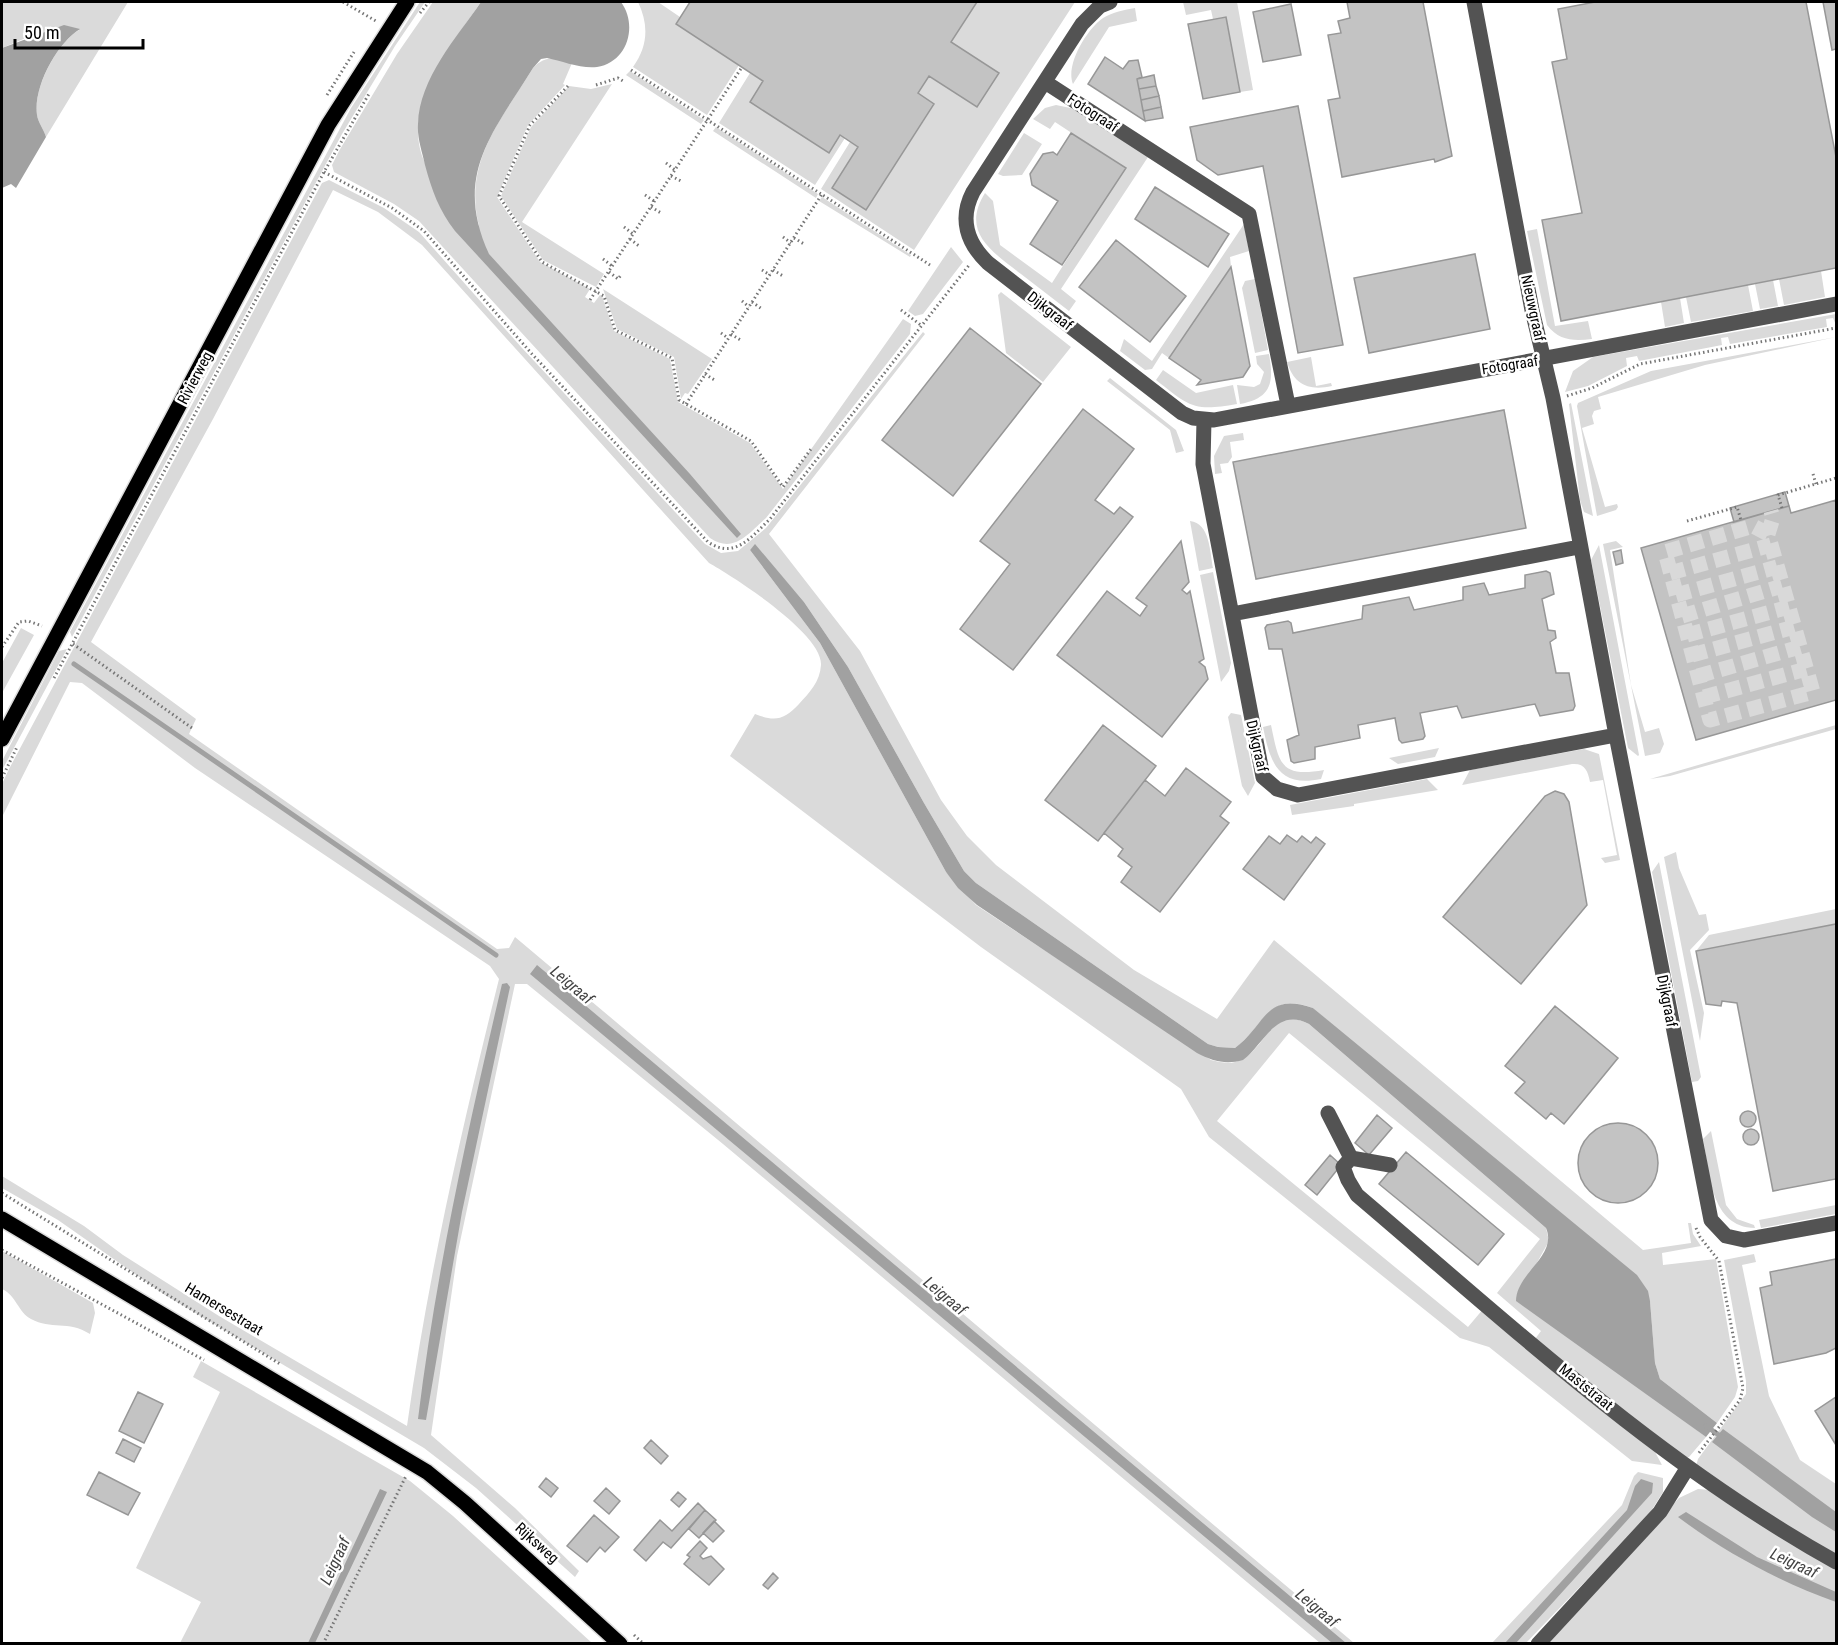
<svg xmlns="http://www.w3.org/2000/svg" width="1838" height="1645" viewBox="0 0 1838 1645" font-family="'Roboto Condensed',sans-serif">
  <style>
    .green { fill: #dadada }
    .water { fill: #a1a1a1 }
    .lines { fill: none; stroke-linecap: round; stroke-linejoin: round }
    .stream { stroke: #a1a1a1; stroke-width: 5 }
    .building { fill: #c3c3c3; stroke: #979797; stroke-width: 1.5 }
    .minor-tunnel { stroke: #d9d9d9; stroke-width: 15; stroke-dasharray: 15 8; stroke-linecap: butt }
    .major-casing { stroke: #dbdbdb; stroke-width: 18 }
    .path { stroke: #757575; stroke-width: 3; stroke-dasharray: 1.5 3; stroke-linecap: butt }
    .minor { stroke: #535353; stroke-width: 15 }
    .major { stroke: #000; stroke-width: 15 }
    .labels { text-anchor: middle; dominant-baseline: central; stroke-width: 5; stroke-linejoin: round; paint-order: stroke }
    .street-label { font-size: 15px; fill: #000; stroke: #fff }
    .water-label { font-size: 16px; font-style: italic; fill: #424242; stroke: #fff }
  </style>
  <rect width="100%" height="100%" fill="#fff"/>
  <!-- green -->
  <path class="green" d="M2,2h126l-82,135c-2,-7 -8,-15 -9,-22 -4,-27 20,-72 42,-85l-46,5 -31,13z
    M420,2h5l-30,44 -53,88 -270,503 -2,-5 281,-524z
    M433,2h48c-29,42 -82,106 -56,161 7,17 40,47 54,63 -16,-64 22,-106 54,-158 11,-12 24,-12 39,-5l-9,21 2,1 -37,40 -31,72 43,65 50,27 -5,8 9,6 6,-8 2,1 12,35 56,28 8,43 72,41 33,46 120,-170 8,5 -1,10 -144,184c-18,16 -32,36 -56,20l-291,-317 -25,-17 -60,-32 -2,-7 7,-14 58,-97z
    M638,2h20l22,15 -4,7 63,41 -32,50 -74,-48c15,-21 16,-42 5,-65z
    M977,2h98l-161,248 -93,-61 29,-47 8,5 -26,41 34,22 68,-105 -16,-12 11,-17 69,-3 -47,-31z
    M1183,2h54l16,88 -13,2 -14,-75 -13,2 -2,-9 -25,5z
    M1135,8l2,13 -28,6 -36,57c-8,-19 14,-55 30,-66 10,-6 21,-8 32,-10z
    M630,71l74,49 -3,4 -75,-49z
    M750,73l13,8 -12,21 78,50 11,-17 5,3 -30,47 -96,-62z
    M612,84l-90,138 82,52 -8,13 -53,-27 -42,-64 30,-69 38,-41 22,3z
    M1056,105l19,4 73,48 -87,132 15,12 -7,10c-16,-12 -32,-25 -48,-37 -28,-22 -61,-41 -36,-81l8,8 7,44 52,38 73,-115 -70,-46 -5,7 -17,-10 12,-11z
    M716,127l102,67 -2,4 -103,-67z
    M1024,133l18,11 -20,31 -19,1 -5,-2z
    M329,180l55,28 35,24 103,116 183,196 16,9 17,-2 28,-23 157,-196 2,2 -156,200 91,117 81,149 26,36 29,29 138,105 83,49 57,-79 369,310 48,-7 -3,-20h3l2,11 8,12 -39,7 1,12 53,-6 22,128 -3,10 -18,26 -57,-44 -5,-16 -5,-62 -337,-293c-46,-17 -48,18 -78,40l-17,-1 -10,-3 -232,-161 -12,-12 -40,-68 -76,-136 -44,-65 -49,-57 -5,5 70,93 126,229 30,33 235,155c8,2 17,4 24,2 32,-8 33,-59 74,-38l237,204 3,13 -31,56 188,140 -17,20 -8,1 -146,-119 6,-8 -44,-38 43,-54 -251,-206 -72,88 251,206 16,-19 170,142 8,15 -30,-4 -143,-114 -29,-9 -251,-201 -28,-48 -200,-142 -251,-191 25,-42c20,8 29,6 44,-10 10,-11 21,-22 22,-39 2,-31 -87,-88 -112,-102l-287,-318 -44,-33 -45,-22 -120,229 -122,223 105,77 -7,15 308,215 12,-1 6,-11 839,706h-34l-597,-499 -196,-160h-12l-58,272 -26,179 84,73 64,63 -4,6 -99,-89 -52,-40 -259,-153 -107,-75 -56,-32v-12l82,50 39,29 96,61 188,110c21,-150 55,-299 92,-447l-9,-13 -295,-198 -113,-85 -12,-1 -68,135v-33l7,-15 313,-586z
    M822,197l89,58 -1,2 -91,-56z
    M1244,224l5,27 -19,6 1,10 -62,91 -7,-5 -10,16 -7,1 -25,-19 4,-12 28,22z
    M1537,229l18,97 33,-5 4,18c-18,2 -33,2 -45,-14l-20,-94z
    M951,247l12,15 -40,52 -8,2 -7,-5z
    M1821,271l4,26 -41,8 -5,-26z
    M1255,279l13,71 -13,3 -13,-65 3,-7z
    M1773,280l5,26 -18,3 -5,-25z
    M1748,285l5,26 -62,11 -5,-25z
    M603,289l109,70 -24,35 -3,-1 -4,6 -7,-42 -57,-28z
    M1001,292l70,55 -28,35 -37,-29 -8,-58z
    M1680,298l4,25 -19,4 -4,-25z
    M1836,314v11l-3,-7 -7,1 1,8 -97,17 -2,-7 -7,1 1,7 -83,16 -2,-5 -11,2 1,8 -39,20 -23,6 8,-21 20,-14z
    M1836,337l-131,28 -107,32 3,12 -7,2 -2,5 2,8 -12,4 23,79 12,-3 1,3 -2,3 -19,6 -20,-110 1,-3 73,-32z
    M1269,354c5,28 3,44 -29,50l-3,-19 17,2 6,-3 4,-12 -7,-8 -1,-8z
    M1311,357l5,29 15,-3 1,3c-23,5 -38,-1 -45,-24z
    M1163,370l33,23 37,-8 4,19c-44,8 -48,2 -81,-24z
    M1110,378l66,52 8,21 -8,2 -6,-23 -63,-49z
    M1571,403l22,113 -9,-4 -4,-12 -11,-96z
    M1243,433l1,7 -14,2 2,15 -4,6 -8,1 2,9 -7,1 -1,-18 10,-20z
    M1190,521c20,2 20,31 23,47l-14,3z
    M1616,541l7,6 -13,3 21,135 14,47 14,-4 5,16 -4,9 -15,3 -42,-212z
    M1599,545l40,210 -1,1 -10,-8 -37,-188z
    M1213,572l18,91 -2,8 -8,11 -21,-107z
    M21,628l13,7 -32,58v-30z
    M67,649l-60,112 -5,9v-9l57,-110z
    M1231,713l10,2 14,68 -7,13 -6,-10 -14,-69z
    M1271,725c8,38 9,53 53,45l-3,9c-43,9 -51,-17 -58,-52z
    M1836,725v4l-166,47 -20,3z
    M1439,748l-4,9 -37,7 -9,-6z
    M1584,749l15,5 21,106 -15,3 -4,-5 16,-3 -14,-75 -13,2c-2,-11 -5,-19 -18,-18l-110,21 8,-15z
    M1427,779l11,11 -84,14v2l-62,9 -2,-10z
    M1676,852l3,16 20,47 7,-1 3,16 -19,20 14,63 -4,28 -36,-184z
    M1659,862l42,215 -3,4 -6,1 -40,-210z
    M1836,909v15l-140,27 13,-16z
    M1711,1131l15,74 11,14 17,6 1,3c-45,-1 -45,-55 -52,-89z
    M1836,1205v9l-75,14 -2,-8z
    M2,1251l91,52 2,10 -5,21c-22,-14 -39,-4 -59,-15 -13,-7 -15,-24 -29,-30z
    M1754,1254l2,8 -14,3 27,131 31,64 36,24v74l-140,-92 2,-7 48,-65v-13l-22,-121z
    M201,1361l209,120 43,35 139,127h-412l21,-41 -65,-34 84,-176 -27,-15z
    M1638,1472l25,6v14l-15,24 -122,127 -35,1 131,-139 12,-29z
    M1698,1489l12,1 126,77v76l-289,1 132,-146z"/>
  <!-- water -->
  <path class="water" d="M481,2h140c17,23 7,60 -24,65 -16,2 -35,-6 -50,-9l-6,1 -8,9c-41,66 -80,107 -44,186l201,220 51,60 -4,4 -282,-307c-16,-21 -23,-40 -30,-66 -3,-14 -8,-27 -7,-41 1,-45 39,-87 63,-122z
    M64,25l16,4c-23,14 -47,58 -43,86 1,7 7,15 9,22l-30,51 -5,-4 -9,4v-140z
    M755,544l49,58 44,65 76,136 40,68 12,12 232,161 10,3 17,1c31,-23 30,-57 78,-40l324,267 11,16 2,10 5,62 5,16 57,44 -11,14 -190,-136c0,-28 42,-45 30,-73l-237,-204c-33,-17 -44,19 -66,36 -17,5 -31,1 -46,-7l-220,-148 -19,-17 -12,-16 -126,-229 -70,-93z
    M537,965l809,678h-14l-802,-669z
    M507,983l3,4 -48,225 -36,208 -8,-1c18,-147 50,-291 84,-435z
    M1723,1429l113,83v20l-24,-15 -100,-75z
    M1641,1479l12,4 -1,10 -136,150h-11l122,-133 8,-24z
    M380,1489l7,3 -72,151h-7z
    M1686,1512l71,45 79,35v10c-56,-20 -110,-49 -158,-85z"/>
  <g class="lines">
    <!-- stream -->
    <path class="stream" d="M74,664l422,291
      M1706,1426l17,12"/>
  </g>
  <!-- building -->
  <path class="building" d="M690,2h287l-26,40 48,31 -22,34 -48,-31 -11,17 16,11 -68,106 -34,-22 26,-41 -18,-12 -11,18 -79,-51 13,-21 -87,-57z
    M1347,2h76l29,154 -17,6 -1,-3 -92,18 -14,-77 12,-2 -12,-63 13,-2 -3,-12 12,-3z
    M1595,2h211l30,155v111l-275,53 -19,-101 40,-7 -30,-151 15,-3 -9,-50z
    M1823,2h13v47l-4,1z
    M1291,4l10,51 -38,7 -10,-50z
    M1226,17l14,75 -37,7 -15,-75z
    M1105,57l18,12 6,-8 9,-1 4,17 -5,2 8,42 -57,-37z
    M1154,75l2,11 -17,3 -2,-10z
    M1156,86l3,10 -18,4 -2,-11z
    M1159,96l2,11 -18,4 -2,-11z
    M1298,106l45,239 -45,8 -35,-187 -45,9 -21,-15 -7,-33z
    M1161,107l2,11 -18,3 -2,-10z
    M1071,133l55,35 -64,97 -32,-21 28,-43 -26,-16 -2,-11 13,-20 10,-2 4,3z
    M1155,187l74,47 -21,33 -73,-48z
    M1116,240l70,56 -36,46 -71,-55z
    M1475,254l15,75 -121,24 -15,-75z
    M1231,267l19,99 -7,11 -46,8 4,-5 -32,-22z
    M970,328l71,56 -88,112 -71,-56z
    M1083,409l51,40 -39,51 19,14 6,-7 13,10 -120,153 -53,-41 50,-65 -30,-23z
    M1504,410l22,118 -270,51 -23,-117z
    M1785,492l4,14 -55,16 -4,-14z
    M1836,500v200l-140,40 -55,-192 148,-42 2,7z
    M1181,541l8,41 -7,8 5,4 3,-3 14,68 -5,3 6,5 3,12 -46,58 -105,-82 50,-64 33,25 7,-10 -11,-8z
    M1621,550l2,13 -7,2 -3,-13z
    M1546,571l4,2 4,21 -12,5 6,31 7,1 1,7 -6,4 6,31h13l6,33 -2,4 -33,6 -5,-12 -73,14 -5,-12 -37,7 5,23 -2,3 -21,4 -3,-3 -4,-22 -37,7 2,13 -45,9v12l-21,4 -3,-2 -4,-21 12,-5 -17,-86h-13l-4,-21 2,-3 21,-4 3,2 2,10 69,-14 1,-13 46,-9 5,13 49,-10v-13l21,-4 5,12 36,-7v-13z
    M1103,725l53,41 -58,75 -53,-41z
    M1186,768l45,34 -11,14 9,7 -69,89 -39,-30 11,-15 -14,-11 5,-7 -19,-16 41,-53 20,16z
    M1555,791l9,3 5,8 18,103 -66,79 -78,-67 102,-121z
    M1287,835l10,7 5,-6 9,7 5,-6 9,7 -41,56 -41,-31 26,-33 11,8z
    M1836,924v255l-63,12 -36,-188 -15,-2 -1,5 -15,-2 -10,-53z
    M1555,1006l63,52 -54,66 -13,-11 -5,6 -31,-26 10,-11 -20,-16z
    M1740 1119a8 8 0 1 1 16 0a8 8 0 1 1-16 0Z
    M1377,1115l15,13 -23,27 -14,-12z
    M1578 1163a40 40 0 1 1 80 0a40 40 0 1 1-80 0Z
    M1743 1137a8 8 0 1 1 16 0a8 8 0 1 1-16 0Z
    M1406,1152l98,82 -26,31 -99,-81z
    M1330,1155l11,10 -24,30 -12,-10z
    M1836,1259v89l-10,5 -52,11 -14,-76 12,-3 -2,-13z
    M138,1392l25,12 -19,39 -25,-12z
    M1836,1397v48l-21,-34z
    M123,1439l18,9 -7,14 -18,-9z
    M651,1440l17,16 -7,8 -17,-16z
    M99,1472l41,21 -12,22 -41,-20z
    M546,1478l12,10 -7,9 -12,-10z
    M606,1488l14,13 -11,13 -15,-13z
    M678,1492l8,7 -7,8 -8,-7z
    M698,1503l7,7 -34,38 -8,-6 -17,19 -12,-11 26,-30 12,11z
    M705,1510l11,10 -17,18 -10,-9z
    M594,1515l25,22 -14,15 -5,-5 -13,15 -20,-16z
    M714,1521l10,10 -11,11 -10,-9z
    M700,1541l7,7 -7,8 3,3 8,-3 13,13 -15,16 -25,-21 6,-7 -3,-2z
    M773,1573l5,5 -10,11 -5,-4z"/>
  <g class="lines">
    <!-- minor-tunnel -->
    <path class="minor-tunnel" d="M1768,534l-15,-8 -88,26 45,168 103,-28 -45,-158 5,-16 -2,-7
      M1670,573l101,-28
      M1676,595l101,-28
      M1682,616l100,-30
      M1687,635l102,-28
      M1692,655l102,-28
      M1698,676l102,-29
      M1704,697l102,-28"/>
    <!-- major casing -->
    <g class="major-casing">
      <path id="major" d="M2,739l326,-614 79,-123
        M2,1219l425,253 38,31 155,141"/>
    </g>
    <!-- path -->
    <path class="path" d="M343,2l33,19
      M420,13l9,-11
      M631,70l299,195
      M596,85l22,-7 5,3
      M568,86l-38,39 -31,71 43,66 62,34 11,34 57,28 7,42 72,41 32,46 28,-38
      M327,95l27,-43
      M666,163l9,7
      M324,172l68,36 32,23 108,123 176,188c27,18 43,-5 62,-23l200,-255
      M671,176l10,5
      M645,195l9,6
      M651,207l10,6
      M624,227l9,7
      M783,237l8,6
      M794,238l10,6
      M630,239l9,7
      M603,259l9,7
      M762,270l8,5
      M773,270l10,6
      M609,272l9,7 3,-4
      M590,300l152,-233
      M742,301l7,6
      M752,302l10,7
      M901,310l21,16
      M721,333l7,5
      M731,334l11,7
      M705,374l11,7
      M1567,396l25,-8 48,-24 196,-36
      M686,404l136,-210
      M1813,474l3,10
      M1782,508l-4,-13 58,-17
      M1687,521l50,-14 4,13
      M73,644l119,84
      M2,647l17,-25 9,-1 14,5
      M54,678l270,-506 46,-80
      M2,778l15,-31
      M2,1193l278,171
      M1696,1228l4,9 19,24 24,127 -3,12 -42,54
      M2,1250l202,110
      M634,1635l10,9
      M323,1644l83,-168"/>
    <!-- minor -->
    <path class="minor" d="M1110,2l-10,4 -18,18 -109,168c-14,27 -6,51 15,71l194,150 11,5 21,2 622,-116
      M1474,2l58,308 21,88 63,337
      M1045,82l204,132 39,191
      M1204,420l-1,44 60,313 14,12 21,6 318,-60 95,485 15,16 18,4 92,-17
      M1232,614l347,-67
      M1328,1113l23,45
      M1390,1165l-39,-7 -8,9 5,13 9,15c153,130 303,269 479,367
      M1538,1644l122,-132 28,-45"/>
    <!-- major -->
    <use href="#major" class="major"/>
  </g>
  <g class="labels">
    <!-- street labels -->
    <g class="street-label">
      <text transform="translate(1093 113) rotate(33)">Fotograaf</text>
      <text transform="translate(1533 308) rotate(78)">Nieuwgraaf</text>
      <text transform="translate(1050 311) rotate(38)">Dijkgraaf</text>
      <text transform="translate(1510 365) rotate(-9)">Fotograaf</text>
      <text transform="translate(195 378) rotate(-62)">Rivierweg</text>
      <text transform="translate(1257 746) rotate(77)">Dijkgraaf</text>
      <text transform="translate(1667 1001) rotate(79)">Dijkgraaf</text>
      <text transform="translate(224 1309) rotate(31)">Hamersestraat</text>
      <text transform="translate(1586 1387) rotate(39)">Maststraat</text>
      <text transform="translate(537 1543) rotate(42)">Rijksweg</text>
    </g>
    <!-- water labels -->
    <g class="water-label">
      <text transform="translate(572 985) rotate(40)">Leigraaf</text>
      <text transform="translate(945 1296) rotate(40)">Leigraaf</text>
      <text transform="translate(335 1561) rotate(-65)">Leigraaf</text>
      <text transform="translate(1794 1563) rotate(25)">Leigraaf</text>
      <text transform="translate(1317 1608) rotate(40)">Leigraaf</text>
    </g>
  </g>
  <!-- border -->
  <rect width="1838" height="1645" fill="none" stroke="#000000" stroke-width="6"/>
  <!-- scale -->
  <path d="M15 39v9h128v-9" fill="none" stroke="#000000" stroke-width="3"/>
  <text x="24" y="39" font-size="18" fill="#000000" stroke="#ffffff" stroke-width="4.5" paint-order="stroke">50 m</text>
</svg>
